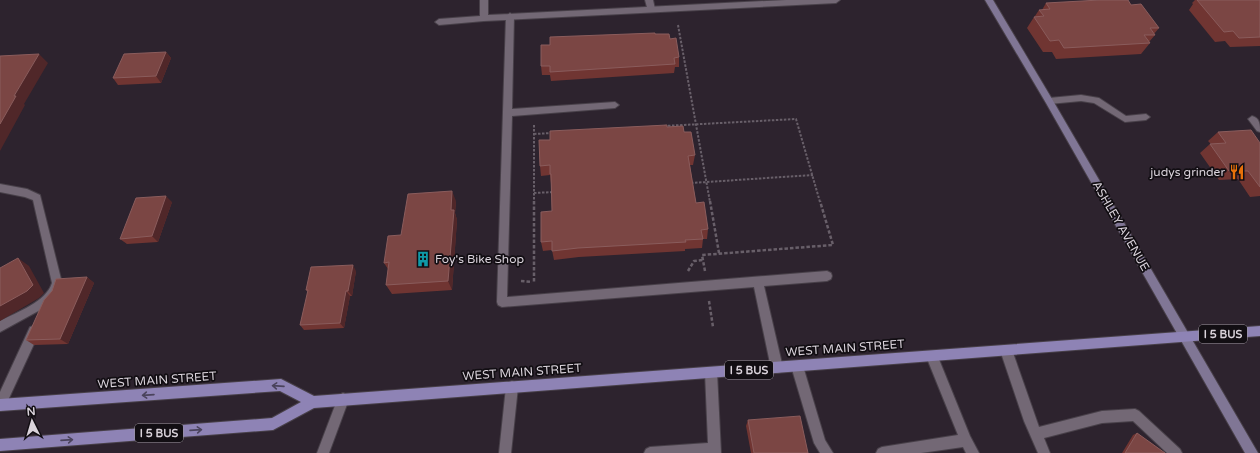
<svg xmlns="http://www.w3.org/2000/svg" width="1260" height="453" viewBox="0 0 1260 453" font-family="'Varela Round',sans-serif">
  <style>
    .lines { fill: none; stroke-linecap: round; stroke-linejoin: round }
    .lane-casing { stroke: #484049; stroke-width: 2 }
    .street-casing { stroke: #484049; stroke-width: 2 }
    .secondary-casing { stroke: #484049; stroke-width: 2 }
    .primary-casing { stroke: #484049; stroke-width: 2 }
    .path-far1 { stroke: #685f69; stroke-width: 2; stroke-dasharray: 2.5 1.5; stroke-linecap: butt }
    .path { stroke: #685f69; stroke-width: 2.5; stroke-dasharray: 3.5 2; stroke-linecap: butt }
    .lane { fill: #736875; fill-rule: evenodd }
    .street { fill: #736875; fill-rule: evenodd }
    .secondary { fill: #807695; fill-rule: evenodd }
    .primary { fill: #8e83b5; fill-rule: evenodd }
    .wall { fill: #703532 }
    .shaded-wall { fill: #502729 }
    .building { fill: #7b4644; stroke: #8a5c5c }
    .oneway { stroke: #4a435c }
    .labels { text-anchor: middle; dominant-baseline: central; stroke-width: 3.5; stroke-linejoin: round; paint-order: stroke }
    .shield { fill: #120e13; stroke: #9e989f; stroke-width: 1 }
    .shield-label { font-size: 11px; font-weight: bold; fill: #dad3db }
    .poi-label { font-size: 12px; fill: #dad3db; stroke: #120e13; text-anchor: end }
    .street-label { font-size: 12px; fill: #dad3db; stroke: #120e13 }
  </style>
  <rect width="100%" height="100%" fill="#2d232e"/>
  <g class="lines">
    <!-- lane casing -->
    <g class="lane-casing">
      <path id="lane" d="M645,0h8l2,9 -1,2h-6z
        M510,13l4,3 -2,93 103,-7 4,3 -4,3 -103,8 -5,181 320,-26 4,2 1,3 -1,3 -4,2 -63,5 19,82 -2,4 -4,1 -4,-1 -2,-4 -17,-81 -252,20 -4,-2 -1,-3 9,-286z
        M1081,95l18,3 27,18 20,-2 4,3 -4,3 -21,2 -31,-19 -13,-2 -32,3 -4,-3 4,-3z
        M1252,116c8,2 8,9 8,16l-3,-1 -9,-12z
        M0,184l27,5 13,6 22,88 -4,13 -7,8 -51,28v-11c17,-9 46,-19 52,-38l-19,-83 -8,-3 -25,-5z
        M34,326l4,1 2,4 -36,78 -4,2v-19l30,-65z
        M1006,345l4,1 2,4 27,77 63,-16 33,-2 4,2 41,38 2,4h-15l-34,-32 -31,2 -58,15 6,15h-12l-14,-32 -24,-71 2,-4z
        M932,351l4,1 34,84 9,17h-13l-3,-6 -42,6h-45l2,-4 4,-2 76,-12 -32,-79 2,-4z
        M797,361l4,1 2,4 22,74 8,13h-13l-6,-10 -23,-77 2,-4z
        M711,367l4,1 2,4 4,81h-77l2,-4 4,-2 58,-4 -3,-71 2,-4z
        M512,381l4,2 2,4 -7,66h-12l7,-66 2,-4z
        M343,393l4,2 2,4 -20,54h-12l22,-58z"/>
    </g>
    <!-- street casing -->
    <g class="street-casing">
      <path id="street" d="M480,0h8v15l298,-15h54l-4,3 -352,18 -45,4 -4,-3 4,-3 41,-3z"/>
    </g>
    <!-- secondary casing -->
    <g class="secondary-casing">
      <path id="secondary" d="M985,0h8l59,99 206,354h-13l-199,-350z"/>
    </g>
    <!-- primary casing -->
    <g class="primary-casing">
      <path id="primary" d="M1260,326v10l-946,72 -41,22 -273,21v-12l272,-21 29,-16 -21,-11 -280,20v-12l281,-20 33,17z"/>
    </g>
    <!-- path-far1 -->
    <path class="path-far1" d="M678,25l32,177
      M534,125v77
      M664,126l132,-7 24,83
      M534,134l18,-1
      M691,183l122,-8
      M534,193l20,-1"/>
    <!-- path -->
    <path class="path" d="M534,201v82
      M710,201l9,52
      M688,271l6,-10 9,-1
      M705,271l-3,-16 131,-10 -13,-44
      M521,281l11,1
      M709,301l4,26"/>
    <!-- lane -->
    <use href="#lane" class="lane"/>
    <!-- street -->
    <use href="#street" class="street"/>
    <!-- secondary -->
    <use href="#secondary" class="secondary"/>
    <!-- primary -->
    <use href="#primary" class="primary"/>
  </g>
  <!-- wall -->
  <path class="wall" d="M1195,0h65v46l-30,1 -5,-6 -10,1 -26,-32 4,-6 -1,-1z
    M1046,3l85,2 28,23 -5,6 1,1 -6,7 1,1 -9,11 -85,5 -4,-7h-9l-16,-24 7,-11 1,-1 4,-6h3z
    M655,34l15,5 9,18v10h-4l-1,6 -123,8 -1,-6h-8l-1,-9 9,-21z
    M166,52l5,6 -10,25 -43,2 -5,-7z
    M667,127l28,28 -2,10h-3l6,38 12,26 -1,10h-4l-1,9 -17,1v2l-106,6 -25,3 -2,-10 -9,1 -2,-9 11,-31 -1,-27 -1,-9 -9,1 -1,-10 10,-26z
    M1218,132l42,11v53l-10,1 -12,-18 -19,1 -19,-27 10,-9h1l-3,-3z
    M456,201l-1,12 2,7 -5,70 -60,4 -6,-9 2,-16 -4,-6z
    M172,202l-14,40 -31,2 -7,-5z
    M356,271l-4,25h-2l-6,32 -40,2 -4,-5 8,-33 -2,-2z
    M87,277l7,6 -26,61 -34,1 -8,-5z
    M748,420l60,33h-57l-5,-27z
    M1137,433l28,20h-43l11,-18z"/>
  <!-- shaded-wall -->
  <path class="shaded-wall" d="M166,52l5,6 -10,25 -5,-7z
    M39,54l9,9 -24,41 1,1 -25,46v-27l14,-28z
    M452,191l4,10 -1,12 2,7 -5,70 -4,-9 3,-71z
    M166,196l6,6 -14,40 -6,-6z
    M18,258l11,8 15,27 -5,5 -39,23v-15z
    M353,265l3,6 -4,25 -4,-5z
    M87,277l7,6 -26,61 -8,-5z
    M346,291l4,5 -6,32 -4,-5z"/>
  <!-- building -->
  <path class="building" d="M1100,0h28l3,5 10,-1 18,24h-9l5,7h-11l6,8 -86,5 -5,-8 -9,1 -16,-24 10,-1 -5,-6 11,-1 -4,-6z
    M1197,0h63v37l-21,1 -6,-7 -9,1z
    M655,33v1h14l1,5 6,-1 3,19 -5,1 1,6 -125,8v-6h-9v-21h9v-8z
    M166,52l-10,24 -43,2 11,-24z
    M39,54l-25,42h2l-16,28v-68z
    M667,125v2l16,-1 1,6h7l4,23 -7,1 8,47 8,-1 4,27 -7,1 2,9 -18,1 1,2 -108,6 -26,3v-10l-11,1v-30l11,-1 -1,-37h-1v-9l-10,1 -1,-26h11v-9z
    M1251,130l9,13v44l-12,-16h-19l-19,-27 16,-1 -8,-11z
    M452,191l-1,19h3l-6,71 -62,4 3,-23 -5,1 4,-27 13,-1 7,-41z
    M166,196l-14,40 -32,3 16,-41z
    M18,258l15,27 -6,6 -27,15v-38z
    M353,265l-5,26h-2l-6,32 -40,2 8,-35h-2l5,-23z
    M87,277l-27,62 -34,1 18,-40 8,-9 4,-12z
    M800,416l8,37h-54l-6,-33z
    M1137,433l28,20h-40z"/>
  <!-- one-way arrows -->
  <defs><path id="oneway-shaft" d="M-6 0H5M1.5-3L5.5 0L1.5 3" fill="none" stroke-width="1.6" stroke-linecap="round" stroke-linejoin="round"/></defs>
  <g class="oneway">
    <use href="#oneway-shaft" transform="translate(278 386) rotate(-176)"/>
    <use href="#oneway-shaft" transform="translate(148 395) rotate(176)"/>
    <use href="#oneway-shaft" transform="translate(196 430) rotate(-4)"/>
    <use href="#oneway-shaft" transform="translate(67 440) rotate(-4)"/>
  </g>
  <!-- icons -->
  <defs>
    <g id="restaurant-bare" transform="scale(1.2)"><path d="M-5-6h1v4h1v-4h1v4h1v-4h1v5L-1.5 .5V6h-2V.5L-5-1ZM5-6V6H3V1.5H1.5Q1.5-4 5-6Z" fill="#e8710a" stroke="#120e13" stroke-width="2.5" paint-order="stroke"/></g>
    <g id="building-bare" transform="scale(1.2)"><path d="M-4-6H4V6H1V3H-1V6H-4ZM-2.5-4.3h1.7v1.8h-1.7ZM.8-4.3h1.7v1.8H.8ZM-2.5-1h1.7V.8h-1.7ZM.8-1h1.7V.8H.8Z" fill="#0f9aa8" stroke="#120e13" stroke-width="2.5" paint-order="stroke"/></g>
  </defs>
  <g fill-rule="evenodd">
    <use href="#restaurant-bare" x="1237" y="172"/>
    <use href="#building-bare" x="423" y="259"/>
  </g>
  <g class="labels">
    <!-- shield labels -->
    <g class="shield">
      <rect x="1199" y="325" width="48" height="18" rx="3"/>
      <rect x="725" y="361" width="48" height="18" rx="3"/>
      <rect x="135" y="424" width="48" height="18" rx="3"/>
    </g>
    <g class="shield-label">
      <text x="1223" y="334">I 5 BUS</text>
      <text x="749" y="370">I 5 BUS</text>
      <text x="159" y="433">I 5 BUS</text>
    </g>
    <!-- poi labels -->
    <g class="poi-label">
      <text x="1225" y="172">judys grinder</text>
      <text x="435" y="259" text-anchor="start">Foy's Bike Shop</text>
    </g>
    <!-- street labels -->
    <g class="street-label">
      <text transform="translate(1121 226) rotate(60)">ASHLEY AVENUE</text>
      <text transform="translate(845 348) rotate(-4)">WEST MAIN STREET</text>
      <text transform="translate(522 372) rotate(-4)">WEST MAIN STREET</text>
      <text transform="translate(157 380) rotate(-4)">WEST MAIN STREET</text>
    </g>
  </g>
  <!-- north arrow -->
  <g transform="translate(32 421) rotate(355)" stroke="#120e13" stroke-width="3" paint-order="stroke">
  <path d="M0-3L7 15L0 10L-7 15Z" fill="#dad3db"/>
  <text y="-6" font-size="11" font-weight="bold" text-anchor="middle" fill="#dad3db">N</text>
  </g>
</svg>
